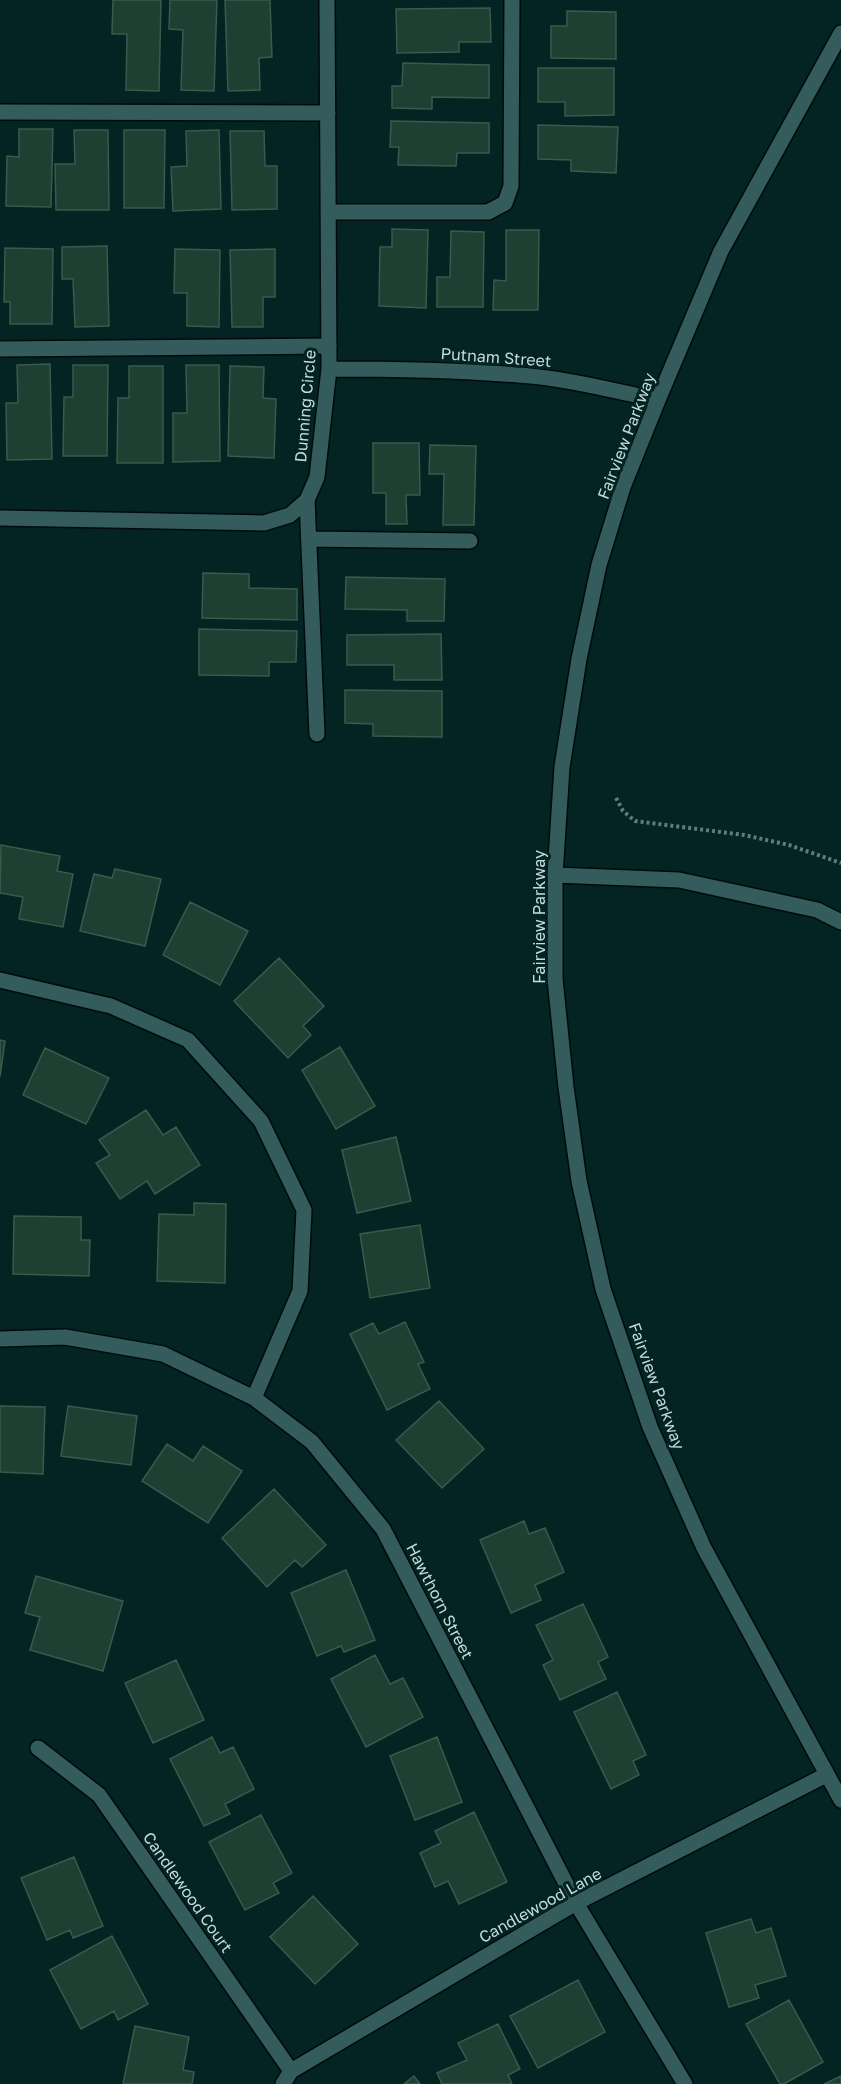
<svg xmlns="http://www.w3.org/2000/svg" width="841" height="2084" viewBox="0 0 841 2084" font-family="'Golos Text',sans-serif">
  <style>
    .building { fill: #1f3f33; stroke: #395a4c; stroke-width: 1.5 }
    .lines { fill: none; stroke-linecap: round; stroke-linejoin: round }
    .service-casing { stroke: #000b0c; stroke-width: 18 }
    .minor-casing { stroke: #000b0c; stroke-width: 18 }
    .secondary-casing { stroke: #000b0c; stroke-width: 18 }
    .path { stroke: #627c7c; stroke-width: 4; stroke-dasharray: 3 3; stroke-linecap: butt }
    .service { stroke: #355c5c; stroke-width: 15 }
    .minor { stroke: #355c5c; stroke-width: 15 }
    .secondary { stroke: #355c5c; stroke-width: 15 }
    .labels { text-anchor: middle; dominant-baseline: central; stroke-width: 6; stroke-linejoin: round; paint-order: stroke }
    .street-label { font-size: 16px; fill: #c5dada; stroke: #042323 }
  </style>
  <rect width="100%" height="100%" fill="#042323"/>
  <!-- building -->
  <path class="building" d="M113,0h48l-2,91 -33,-1 1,-56h-15z
    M170,0h47l-3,91 -33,-1 2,-60 -14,-1z
    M225,0h45l2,57 -13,1 1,32 -32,1z
    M490,8l1,34h-32v10l-62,1 -1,-44z
    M567,11l49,1v47l-65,-1v-32h16z
    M403,63l86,2v33l-57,-1v12l-40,-1v-22h10z
    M538,68h76v47l-49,1v-14h-27z
    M391,121l98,2v30h-32l-1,13 -58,-1 1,-18h-9z
    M538,125l80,2 -2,46 -45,-2v-11l-33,-1z
    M19,129h34l-2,78 -45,-1 1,-50 12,1z
    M74,130h34l1,80h-53l-1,-46h20z
    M124,130h41l-1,78h-40z
    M219,130l2,79 -48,2 -2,-44 16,-1 -1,-35z
    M230,131h34l1,35h12v43l-45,1z
    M392,229l36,1 -2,78 -47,-2 1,-59h12z
    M506,230h33l-1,80h-45l1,-30 12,1z
    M451,231l33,1 -1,75h-46v-30h13z
    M107,246l2,80 -34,1 -2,-48h-11v-32z
    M5,248l48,1 -1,75h-42v-22h-6z
    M175,249l45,1 -1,77 -32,-1v-33h-13z
    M275,249v48h-12v30h-31l-2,-77z
    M50,364l2,95 -45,1 -1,-57h12l-1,-38z
    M73,365h35l-1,91h-44l1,-59h9z
    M186,365h33l1,96 -47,1v-49h14z
    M129,366h34v97h-46l1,-65h11z
    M230,366l34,1 -1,31 13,1 -2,59 -46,-2z
    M373,443h46l1,52h-14l1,29h-21v-31h-13z
    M430,445l46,1 -2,79h-31l1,-51h-15z
    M203,573l46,1v14l48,1v31l-95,-2z
    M346,577l99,2 -1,42h-37v-11l-62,-1z
    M199,629l98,2 -1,31h-27v14l-70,-1z
    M441,634l1,46h-48v-15h-47v-30z
    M345,690l97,1v46l-69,-1v-12l-28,-1z
    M1,845l59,11 -3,15 16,3 -10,53 -44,-8 4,-22 -23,-4z
    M115,869l46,10 -16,67 -65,-15 14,-57 18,4z
    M190,902l58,29 -28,54 -57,-30z
    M279,958l45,48 -21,20 8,9 -23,23 -54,-57z
    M0,1040l5,1 -5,36z
    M340,1047l35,59 -39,23 -34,-59z
    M45,1048l64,30 -23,46 -63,-29z
    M146,1110l17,25 13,-8 24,38 -45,29 -8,-13 -27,18 -24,-36 14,-8 -11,-15z
    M396,1137l15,64 -54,12 -15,-63z
    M194,1203l32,1 -1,79 -68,-2 2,-67 35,1z
    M14,1216l67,1v23h9l-1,36 -76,-2z
    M420,1225l10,63 -60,10 -10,-64z
    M405,1322l19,40 -6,2 12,25 -43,21 -37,-76 23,-11 6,11z
    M439,1401l45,48 -42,39 -46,-48z
    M0,1406l45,1 -2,67 -43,-2z
    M68,1406l69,10 -6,49 -70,-9z
    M167,1444l26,17 10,-15 39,25 -34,52 -66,-42z
    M274,1489l52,56 -24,22 -7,-7 -28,27 -45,-49z
    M524,1521l5,13 16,-6 19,44 -29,13 6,15 -30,13 -31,-73z
    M346,1570l29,70 -31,12 -3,-6 -24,10 -26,-63z
    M36,1576l87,25 -20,70 -73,-21 10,-33 -15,-4z
    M583,1604l25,53 -10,5 8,17 -46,21 -17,-35 10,-5 -17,-35z
    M375,1655l15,29 13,-6 20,39 -57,30 -35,-68z
    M176,1660l28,60 -51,23 -28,-60z
    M617,1692l29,63 -13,6 6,14 -28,14 -37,-77z
    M212,1737l8,16 13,-6 21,42 -29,15 5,10 -26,12 -34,-67z
    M437,1737l25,65 -47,18 -25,-64z
    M474,1812l33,70 -48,22 -11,-23 -13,6 -15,-34 21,-10 -6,-12z
    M261,1815l31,58 -19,10 6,10 -34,17 -36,-68z
    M74,1857l29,69 -30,12 -3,-8 -23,10 -26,-62z
    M313,1896l45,48 -43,40 -45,-47z
    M751,1919l5,14 15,-5 15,48 -31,9 4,13 -30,9 -23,-74z
    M112,1936l36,68 -30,16 -4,-9 -33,18 -31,-59z
    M578,1980l27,52 -67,36 -28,-52z
    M789,2000l34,62 -39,22h-4l-34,-60z
    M498,2024l22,45 -12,6 4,9h-70l-5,-11 30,-13 -9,-17z
    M135,2026l54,11 -6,33 11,2 -2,12h-69z
    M414,2076l6,8h-16z
    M841,2076v8h-17z"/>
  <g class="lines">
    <!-- service casing -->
    <g class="service-casing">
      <path id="service" d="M0,112l328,1
        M329,212h159l17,-9 6,-17 1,-186
        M0,349l329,-3
        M307,500l10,234
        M309,539l161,2
        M555,875l124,5 138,30 24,12"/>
    </g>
    <!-- minor casing -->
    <g class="minor-casing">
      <path id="minor" d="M329,369c63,0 126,1 189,6 47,3 93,15 140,25
        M0,518l264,5 26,-8 17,-15 10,-23 12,-108 -2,-369
        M0,980l111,26 77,34 73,81 43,89 -4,81 -46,107
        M0,1339l65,-2 98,17 91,44 58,44 71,87 193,374 109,181
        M38,1748l61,47 192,276
        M283,2084l8,-13 285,-168 250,-128"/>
    </g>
    <!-- secondary casing -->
    <g class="secondary-casing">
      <path id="secondary" d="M841,33l-120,218 -63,149 -35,87 -24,78 -20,94 -17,108 -7,108v104l11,108 13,94 24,108 47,138 54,121 137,252"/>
    </g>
    <!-- path -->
    <path class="path" d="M616,798l7,13 12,10 109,14 45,10 52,18"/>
    <!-- service -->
    <use href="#service" class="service"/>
    <!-- minor -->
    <use href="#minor" class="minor"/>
    <!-- secondary -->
    <use href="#secondary" class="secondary"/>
  </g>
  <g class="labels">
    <!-- street labels -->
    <g class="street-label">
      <text transform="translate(496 357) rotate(4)">Putnam Street</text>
      <text transform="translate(305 406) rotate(-85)">Dunning Circle</text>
      <text transform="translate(626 436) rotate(-69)">Fairview Parkway</text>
      <text transform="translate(539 917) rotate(-90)">Fairview Parkway</text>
      <text transform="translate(657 1386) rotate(70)">Fairview Parkway</text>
      <text transform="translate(440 1601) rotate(63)">Hawthorn Street</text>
      <text transform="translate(188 1892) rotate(55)">Candlewood Court</text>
      <text transform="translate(540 1905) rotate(-29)">Candlewood Lane</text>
    </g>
  </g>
</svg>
